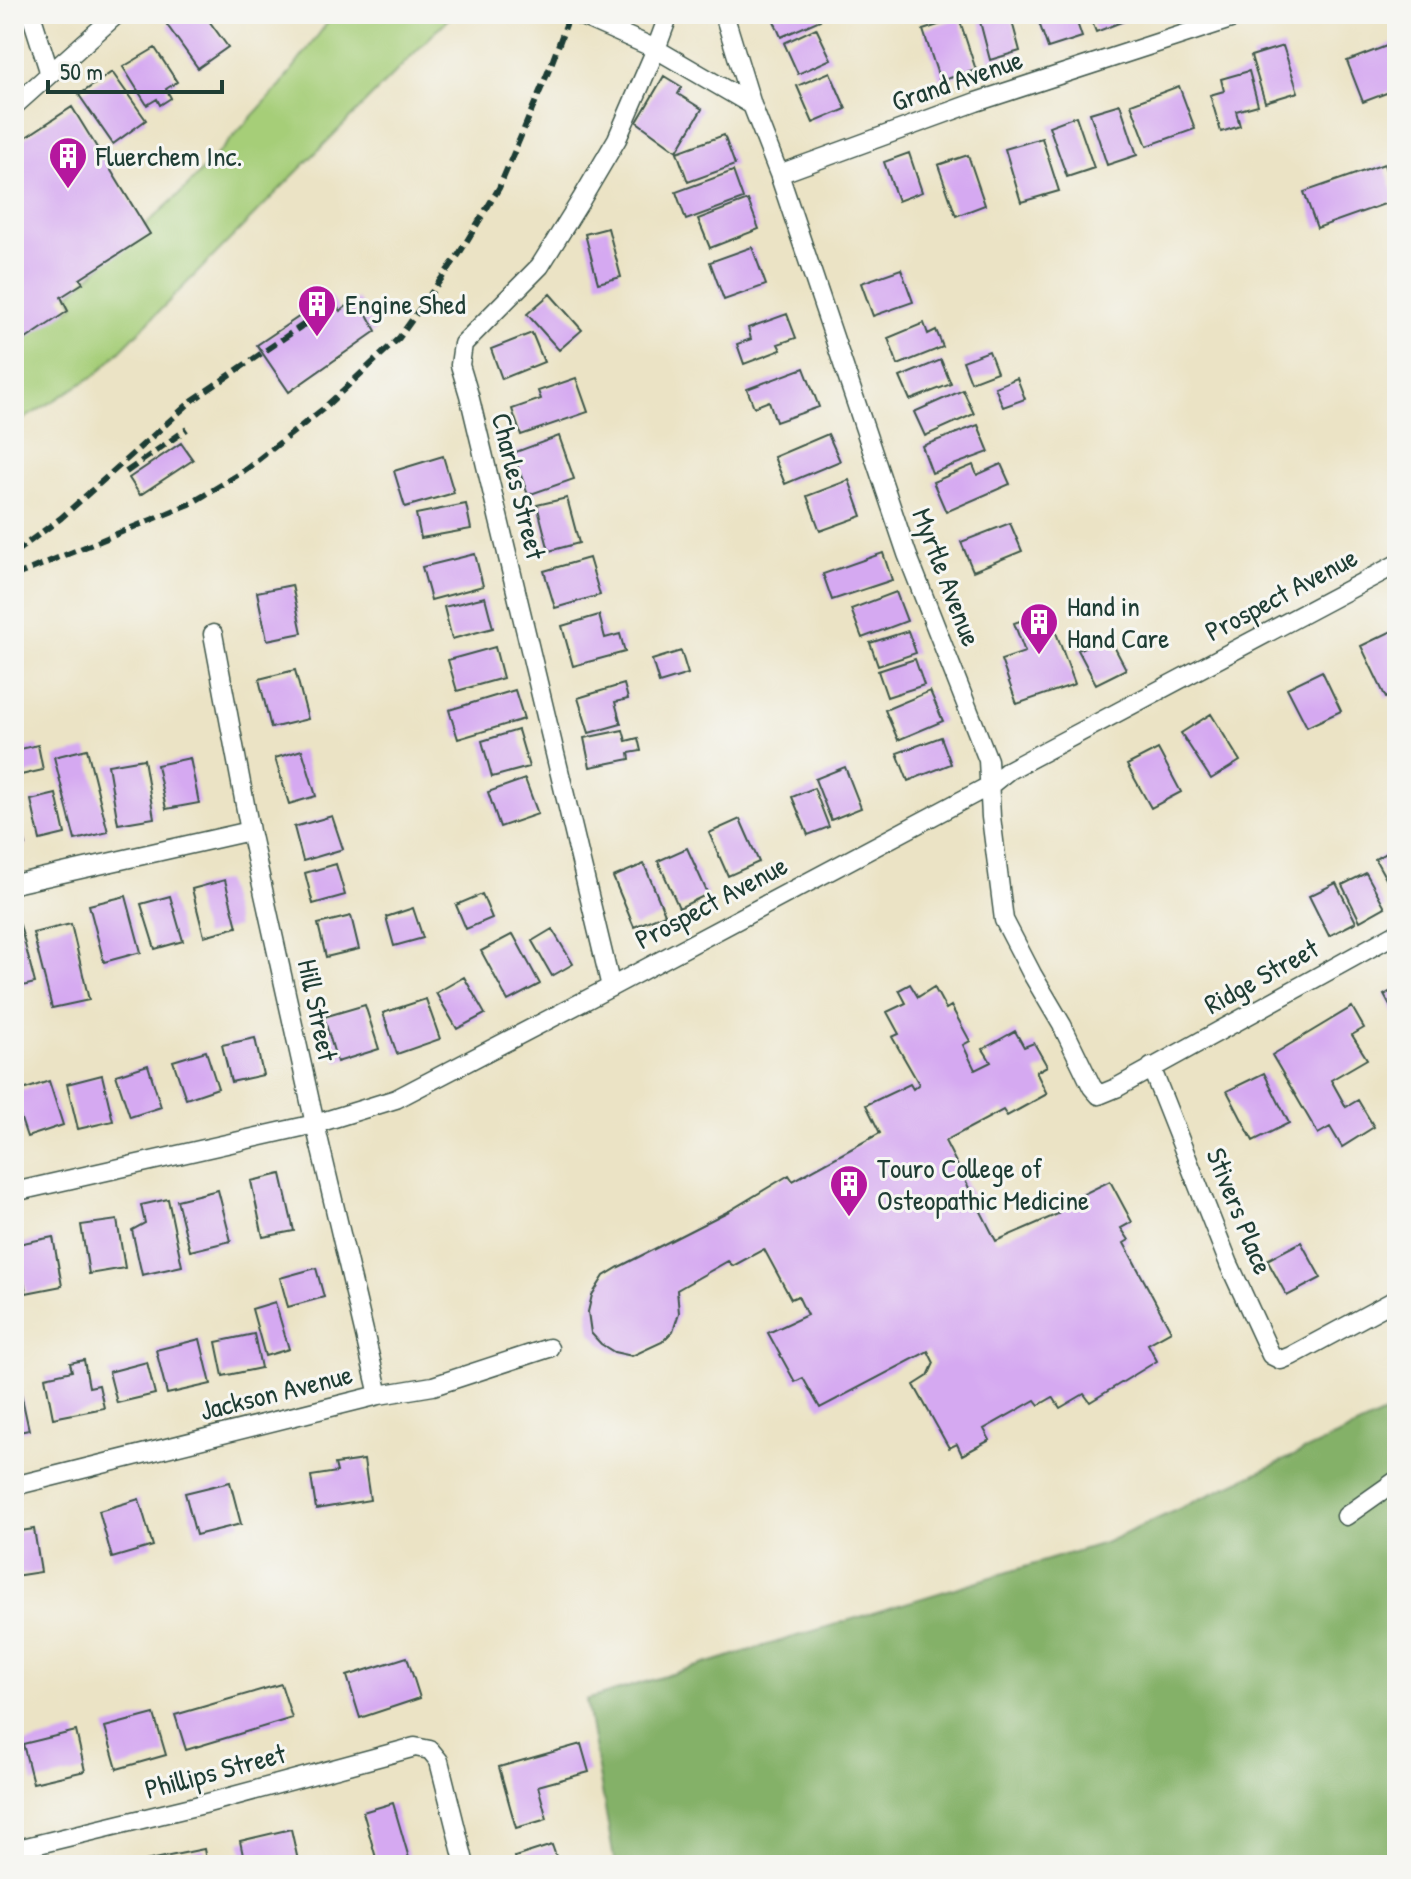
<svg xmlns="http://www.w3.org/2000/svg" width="1411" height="1879" viewBox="0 0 1411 1879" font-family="'Patrick Hand',sans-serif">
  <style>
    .green { fill: #a6ce78; stroke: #628656; stroke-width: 2 }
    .forest { fill: #84b168; stroke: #52774e; stroke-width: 2 }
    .building { fill: #d5a9f1 }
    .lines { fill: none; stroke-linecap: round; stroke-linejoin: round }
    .street-casing { stroke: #3e564a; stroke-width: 21 }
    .street { stroke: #fff; stroke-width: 18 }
    .rail { stroke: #1f3d34; stroke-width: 6; stroke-dasharray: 12 6; stroke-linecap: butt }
    .labels { text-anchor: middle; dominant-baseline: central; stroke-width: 6; stroke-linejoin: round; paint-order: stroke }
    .street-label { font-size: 28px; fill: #1f3d34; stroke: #f6f6f2 }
    .poi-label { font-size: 28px; fill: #1f3d34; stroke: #f6f6f2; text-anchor: start }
  </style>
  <rect width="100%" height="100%" fill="#f6f6f2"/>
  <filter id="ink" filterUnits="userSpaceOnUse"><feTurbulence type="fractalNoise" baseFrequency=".0125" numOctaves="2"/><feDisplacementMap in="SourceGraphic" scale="16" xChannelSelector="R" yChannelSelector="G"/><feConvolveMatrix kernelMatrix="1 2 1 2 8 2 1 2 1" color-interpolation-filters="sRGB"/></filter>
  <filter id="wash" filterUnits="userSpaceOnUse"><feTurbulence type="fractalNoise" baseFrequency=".006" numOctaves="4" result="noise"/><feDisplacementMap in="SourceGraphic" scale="32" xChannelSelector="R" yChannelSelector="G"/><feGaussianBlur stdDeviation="1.8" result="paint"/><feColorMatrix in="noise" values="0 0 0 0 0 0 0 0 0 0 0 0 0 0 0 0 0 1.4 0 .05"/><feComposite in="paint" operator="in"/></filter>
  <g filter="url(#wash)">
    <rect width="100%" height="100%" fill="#ebe3c5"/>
    <!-- green -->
    <path class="green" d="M334,14h119l-356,360 -83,51v-82l61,-38 -6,-10 116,-106 95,-103z"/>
    <!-- forest -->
    <path class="forest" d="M1397,1408v457h-782l-29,-165 521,-158z"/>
    <g id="blocks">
      <!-- building -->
      <path class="building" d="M182,14h22l24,33 -30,21 -31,-43z
        M771,14h46l3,6 -39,17z
        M978,14h32l10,37 -30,9z
        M1036,14h38l8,23 -34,11z
        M1089,14h53l-46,18z
        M959,18l17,52 -36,11 -17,-51z
        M816,28l15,31 -33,15 -14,-31z
        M1397,42v47l-34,13 -16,-41z
        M1283,46l15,46 -33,10 -14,-46z
        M155,48l22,34 -11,7 5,9 -11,7 -3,-6 -10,6 -24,-38z
        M1249,71l9,34 -22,6 4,15 -19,6 -11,-37 14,-4 -3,-12z
        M112,72l34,48 -33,24 -34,-49z
        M830,72l16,37 -33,14 -16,-37z
        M664,76l18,11 -4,7 24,15 -25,42 -40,-29z
        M1179,86l16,43 -48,17 -16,-42z
        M1120,104l17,51 -30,10 -17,-52z
        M72,107l78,127 -70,45 3,4 -22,14 7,14 -54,36v-202z
        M1076,116l18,52 -27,9 -18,-51z
        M724,135l11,30 -47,17 -11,-30z
        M1042,138l17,53 -38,11 -16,-53z
        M909,153l13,39 -24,9 -14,-39z
        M968,155l17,50 -29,11 -18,-51z
        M1384,164l12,36 -79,28 -13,-36z
        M733,171l10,28 -57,21 -10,-28z
        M748,200l11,29 -49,19 -12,-29z
        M608,228l13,49 -23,6 -13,-49z
        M752,247l14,38 -42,15 -14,-38z
        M901,269l12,33 -40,14 -12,-33z
        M550,294l32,36 -23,20 -32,-36z
        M330,296l10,15 18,-13 18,33 -87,61 -32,-47z
        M787,314l9,24 -18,6 3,6 -37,14 -7,-20 14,-5 -3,-11z
        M924,323l4,11 8,-4 7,17 -45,18 -10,-27z
        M532,333l12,29 -42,17 -11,-30z
        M989,351l8,21 -26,10 -8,-21z
        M941,360l10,24 -41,16 -10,-23z
        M804,368l15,39 -43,15 -7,-21 -15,6 -7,-18z
        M576,378l12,34 -67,23 -9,-26 29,-10 -3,-8z
        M1017,378l8,21 -22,8 -8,-20z
        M963,390l11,24 -49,22 -11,-24z
        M978,425l11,27 -57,21 -10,-27z
        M828,434l12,27 -55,23 -11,-27z
        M559,436l15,43 -46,16 -15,-42z
        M181,443l12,17 -53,35 -11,-17z
        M443,456l11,37 -49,14 -11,-36z
        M1001,464l9,20 -64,28 -13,-30 40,-17 4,10z
        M849,480l13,36 -42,15 -13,-35z
        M567,498l12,45 -30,8 -12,-46z
        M466,504l5,25 -50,9 -5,-24z
        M1010,523l12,28 -49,20 -12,-29z
        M883,553l9,27 -60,20 -9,-26z
        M475,554l8,32 -52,14 -9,-33z
        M589,558l11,37 -45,13 -11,-37z
        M292,585l10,48 -35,7 -10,-48z
        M896,592l11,29 -45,17 -11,-29z
        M485,597l8,31 -41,11 -8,-32z
        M1048,611l27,73 -58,20 -16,-44 24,-8 -11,-29z
        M599,615l6,23 15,-4 5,18 -52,14 -11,-40z
        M1396,629l1,64 -11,5 -25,-52z
        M908,631l8,22 -38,13 -8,-23z
        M1108,635l18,34 -30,15 -18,-34z
        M495,647l8,31 -46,13 -9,-31z
        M681,651l7,23 -29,9 -7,-23z
        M915,659l9,26 -37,12 -9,-26z
        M295,670l13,49 -37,9 -12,-49z
        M1322,671l19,40 -34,16 -20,-39z
        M624,684l4,15 -13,3 6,22 -32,9 -11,-35z
        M515,690l9,29 -66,20 -9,-29z
        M930,691l13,30 -45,19 -13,-30z
        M1211,714l29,47 -29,18 -30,-46z
        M518,730l11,37 -37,10 -10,-36z
        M623,730l3,11 12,-3 3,13 -12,2 1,6 -40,8 -6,-29z
        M941,737l10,27 -43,17 -11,-28z
        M38,745l5,25 -22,5 -5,-25z
        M87,749l21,83 -33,8 -21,-83z
        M1158,749l23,43 -30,16 -24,-43z
        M302,750l14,46 -27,8 -14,-46z
        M190,758l9,45 -33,6 -9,-44z
        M144,759l10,59 -36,6 -10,-59z
        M845,767l16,41 -30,12 -16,-41z
        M525,779l13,35 -38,13 -12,-35z
        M814,788l15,39 -21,8 -16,-38z
        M56,794l9,40 -25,6 -9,-40z
        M14,797l12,48 -12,3z
        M332,816l11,33 -40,12 -9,-34z
        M740,819l19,43 -31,14 -19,-43z
        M1397,847v46l-2,2 -20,-36z
        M687,848l21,46 -29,14 -21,-47z
        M336,864l9,31 -32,9 -8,-31z
        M644,864l21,50 -31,13 -21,-50z
        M1366,873l19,34 -25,14 -18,-36z
        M225,880l12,47 -33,9 -12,-47z
        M1336,883l20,39 -27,14 -20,-40z
        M482,894l10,24 -26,11 -10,-24z
        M126,896l15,56 -37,10 -15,-57z
        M170,896l13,45 -28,8 -14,-45z
        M413,908l10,30 -29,8 -8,-29z
        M351,916l8,33 -33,8 -8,-33z
        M71,924l18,76 -37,8 -19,-75z
        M20,925l15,58 -21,5v-62z
        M552,929l21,35 -21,12 -20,-35z
        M513,934l27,50 -32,17 -27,-50z
        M464,977l21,37 -28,15 -21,-36z
        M910,984l8,13 16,-10 12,22 5,-3 19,35 -7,4 12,25 16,-8 -8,-13 32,-18 9,16 10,-4 13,23 -11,6 11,22 -40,22 -4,-6 -58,31 51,100 62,-27 -3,-6 55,-27 22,41 -11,6 8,12 -5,3 47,88 -23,13 9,17 -67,41 -6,-8 -24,14 -7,-11 -14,8 -4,-5 -51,29 6,11 -28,15 -5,-11 -8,4 -35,-63 14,-9 6,-13 -6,-12 -108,57 -17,-30 -8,4 -27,-49 39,-18 -9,-19 -7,3 -27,-50 -31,17 -5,-5 -51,29 2,23 -6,18 -11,11 -30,14 -18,-4 -13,-8 -10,-11 -3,-21 4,-17 12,-19 15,-9 110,-56 60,-36 4,6 87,-48 -14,-28 44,-21 3,5 6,-5 -27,-47 7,-3 -12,-22 19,-9 -7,-13z
        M1397,988v31l-13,-24z
        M426,999l14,40 -43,15 -14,-41z
        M365,1005l14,44 -42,13 -13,-45z
        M1352,1007l12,21 -12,7 15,24 -36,21 15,27 12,-7 16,27 -32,20 -12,-20 -12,7 -46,-79z
        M255,1038l8,37 -32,7 -9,-37z
        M206,1051l12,37 -32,11 -13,-38z
        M148,1065l13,42 -31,10 -14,-42z
        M1264,1073l25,50 -36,18 -26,-50z
        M102,1075l11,46 -35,8 -11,-45z
        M49,1081l14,44 -36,12 -13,-39v-5z
        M281,1174l13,57 -31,6 -12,-56z
        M218,1190l13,51 -41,10 -13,-51z
        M168,1199l14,67 -40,9 -10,-45 13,-7 -4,-18z
        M117,1220l8,48 -36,6 -8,-49z
        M53,1237l9,49 -36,7 -8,-49z
        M1301,1242l20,36 -34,18 -20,-36z
        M316,1268l8,29 -36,10 -8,-29z
        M275,1302l14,47 -24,7 -13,-47z
        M254,1334l7,34 -38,8 -7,-34z
        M200,1339l11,45 -44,10 -11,-44z
        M84,1360l5,27 10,-2 5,23 -51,10 -8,-41 27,-6 -2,-8z
        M147,1362l8,32 -38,9 -8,-31z
        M19,1384l10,46 -15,3v-48z
        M364,1460l6,40 -54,9 -5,-33 26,-4 -2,-8z
        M230,1482l11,42 -45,11 -11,-42z
        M139,1499l14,47 -41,12 -13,-47z
        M34,1529l7,43 -27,4v-44z
        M407,1657l13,41 -60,20 -13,-42z
        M281,1684l11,34 -106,32 -11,-35z
        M154,1714l12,41 -49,14 -12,-42z
        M76,1731l9,40 -52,12 -10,-39z
        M581,1744l8,28 -51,14 9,33 -31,9 -17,-61z
        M393,1803l18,62h-33l-15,-53z
        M291,1829l8,36h-54l-5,-24z
        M552,1845l7,20h-42l-2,-8z
        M204,1849l3,16h-66l-1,-3z"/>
    </g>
  </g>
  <g filter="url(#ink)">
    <use href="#blocks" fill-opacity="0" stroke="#3e564a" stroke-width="2"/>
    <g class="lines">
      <!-- street casing -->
      <g class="street-casing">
        <path id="street" d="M31,14l19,60
          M577,14l79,35 96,56
          M724,14l28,91 27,69 128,380 81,206 3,57 13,103 28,54 30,51 30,62 7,8 17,-7 281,-155
          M14,106l103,-92
          M779,174l197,-72 270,-88
          M213,634l37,197 65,293 64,271
          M14,884l236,-53
          M611,987l-142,-592 -9,-30 3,-21 77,-78 41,-66 36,-61 39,-90 13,-35
          M1151,1067l78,197 42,91 10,5 10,-4 106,-57
          M14,1192l301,-68 81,-25 215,-112 378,-201 20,-16 388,-206
          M14,1486l365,-91 54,-9 116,-38
          M1346,1516l51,-36
          M14,1850l190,-46 211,-57 15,3 9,11 26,104"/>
      </g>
      <!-- street -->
      <use href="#street" class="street"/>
      <!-- rail -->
      <path class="rail" d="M126,472l61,-43
        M14,553l47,-35 132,-118 135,-92
        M14,576l176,-72 51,-31 82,-64 76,-71 60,-84 40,-66 52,-123 19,-51"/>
    </g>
  </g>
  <!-- icons -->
  <defs>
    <g id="building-pin" transform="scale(2)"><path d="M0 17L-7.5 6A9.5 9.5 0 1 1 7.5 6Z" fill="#b5179e" stroke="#f6f6f2"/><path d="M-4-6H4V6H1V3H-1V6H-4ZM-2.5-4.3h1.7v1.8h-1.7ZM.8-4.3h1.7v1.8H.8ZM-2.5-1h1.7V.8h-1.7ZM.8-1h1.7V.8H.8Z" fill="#fff"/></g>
  </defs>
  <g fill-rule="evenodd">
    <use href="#building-pin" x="68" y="156"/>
    <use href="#building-pin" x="317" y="304"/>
    <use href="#building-pin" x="1039" y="622"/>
    <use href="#building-pin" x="849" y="1184"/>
  </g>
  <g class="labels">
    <!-- street labels -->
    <g class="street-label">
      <text transform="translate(957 80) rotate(-19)">Grand Avenue</text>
      <text transform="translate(519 486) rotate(76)">Charles Street</text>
      <text transform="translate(947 577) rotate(69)">Myrtle Avenue</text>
      <text transform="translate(1281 594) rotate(-28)">Prospect Avenue</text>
      <text transform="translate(711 902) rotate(-28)">Prospect Avenue</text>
      <text transform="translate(1261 976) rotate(-29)">Ridge Street</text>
      <text transform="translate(318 1010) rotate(78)">Hill Street</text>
      <text transform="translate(1240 1211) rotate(68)">Stivers Place</text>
      <text transform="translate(276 1392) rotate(-14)">Jackson Avenue</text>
      <text transform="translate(215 1771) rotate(-15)">Phillips Street</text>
    </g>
    <!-- poi labels -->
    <g class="poi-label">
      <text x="96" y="156">Fluerchem Inc.</text>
      <text x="345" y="304">Engine Shed</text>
      <text x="1067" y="606">Hand in<tspan x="1067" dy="32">Hand Care</tspan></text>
      <text x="877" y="1168">Touro College of<tspan x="877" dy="32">Osteopathic Medicine</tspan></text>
    </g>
  </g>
  <!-- margin -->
  <rect width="1411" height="1879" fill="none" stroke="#f6f6f2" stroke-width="48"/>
  <!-- scale -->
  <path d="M48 80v12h174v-12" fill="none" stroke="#1f3d34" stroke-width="4"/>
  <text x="60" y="80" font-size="24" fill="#1f3d34" stroke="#f6f6f2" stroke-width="6" paint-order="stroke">50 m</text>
</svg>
